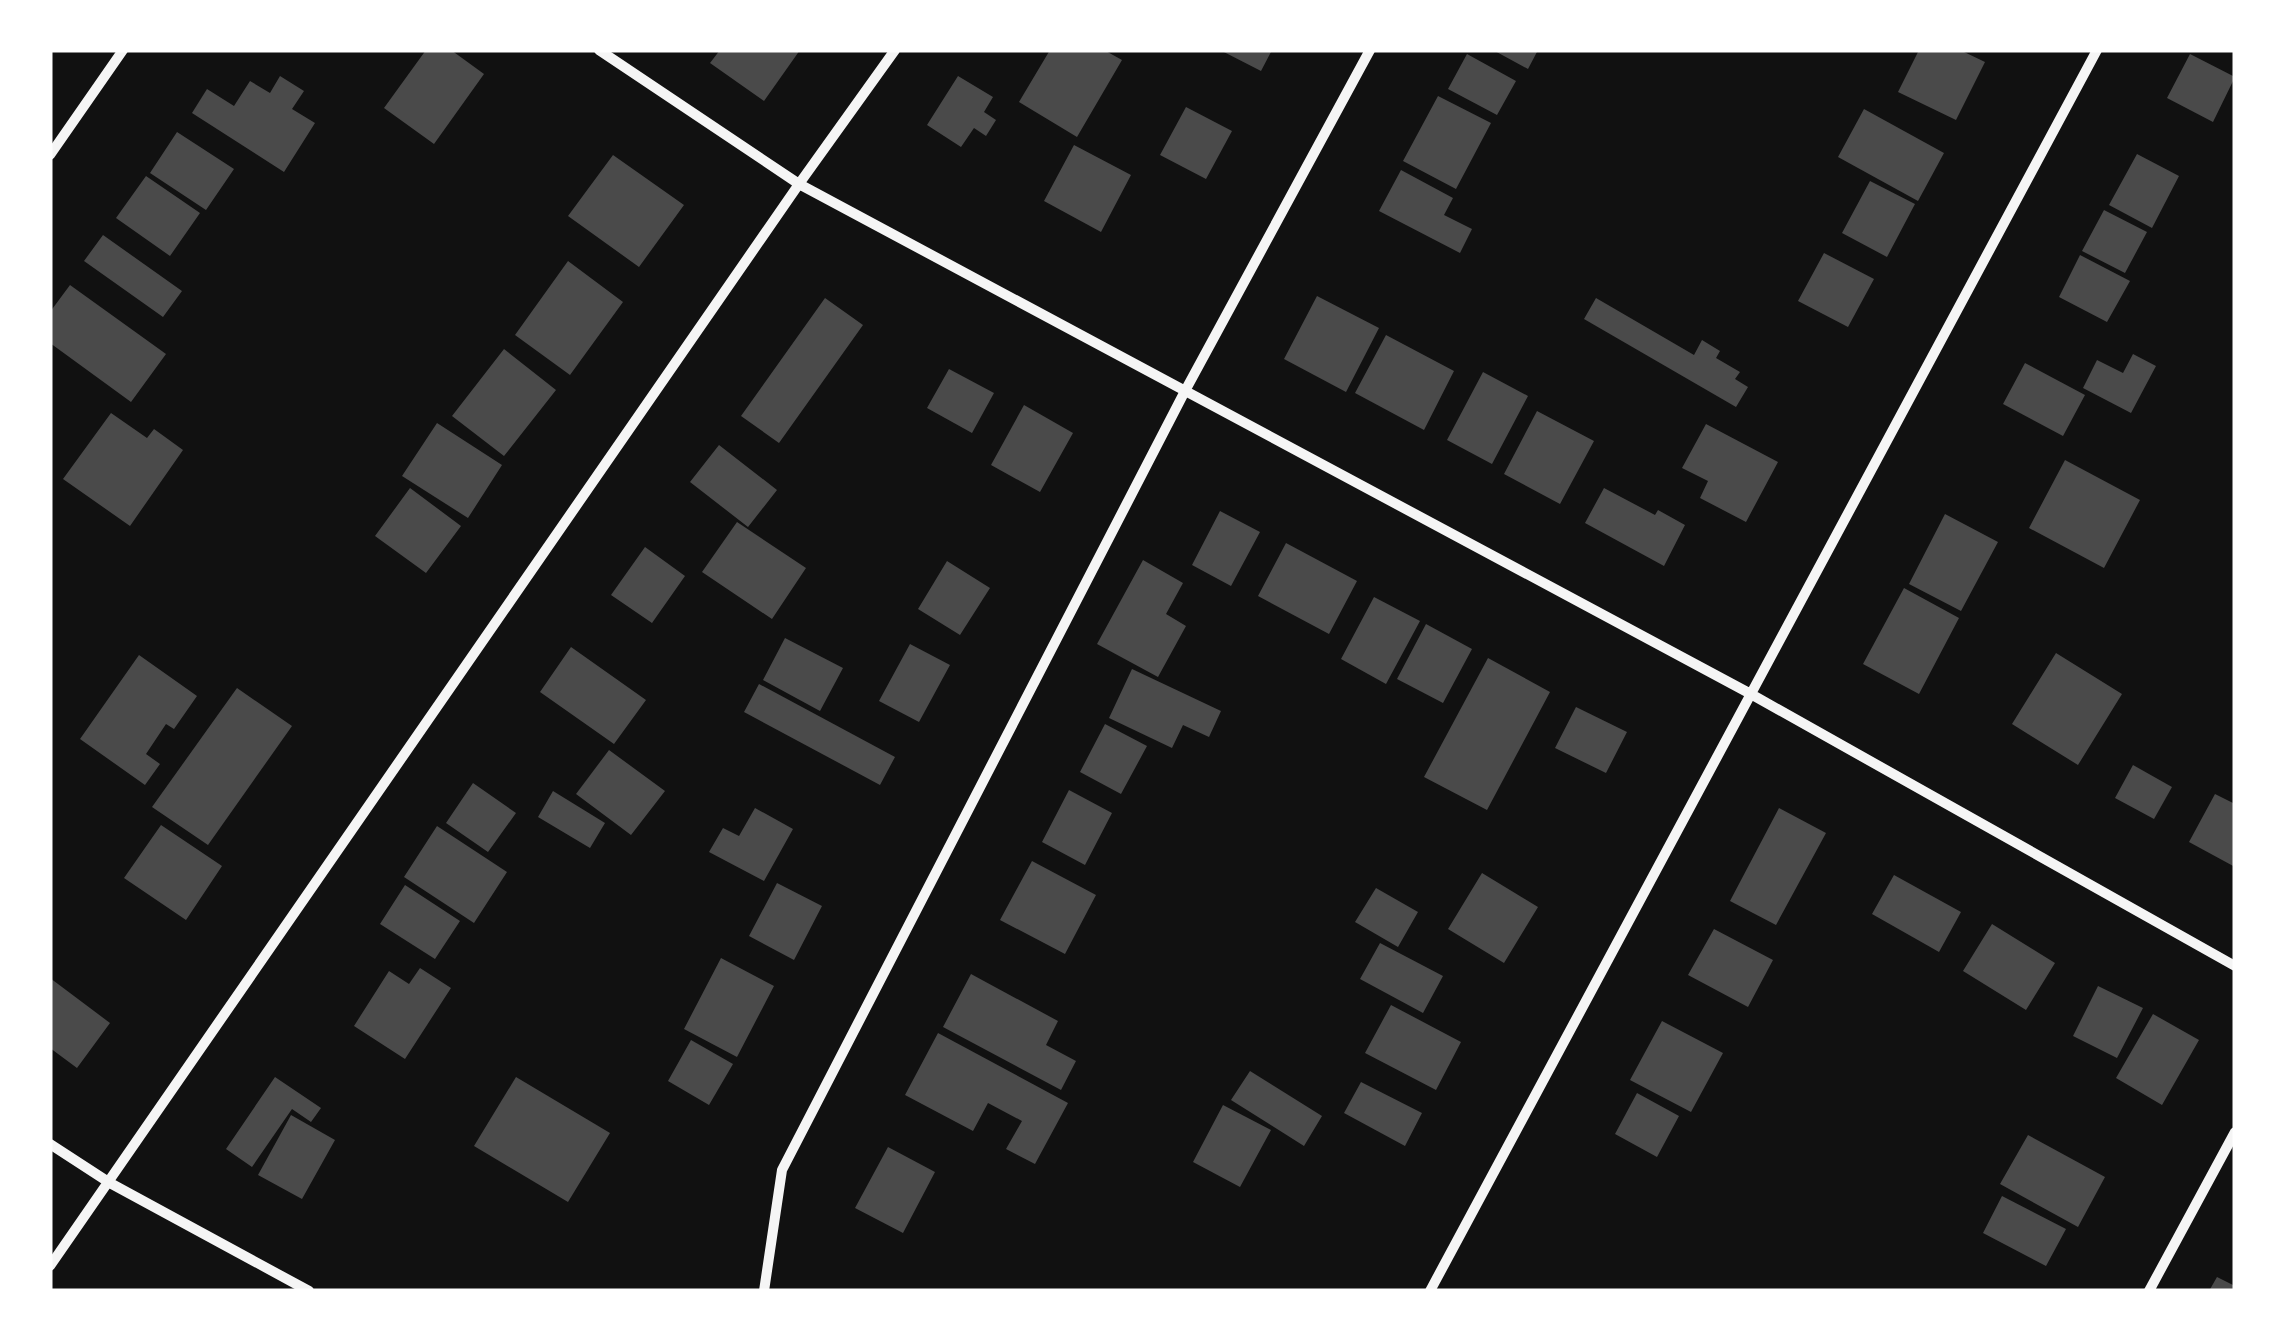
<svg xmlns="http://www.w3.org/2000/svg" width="2285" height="1341" viewBox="0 0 2285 1341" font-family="'Golos Text',sans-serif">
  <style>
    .building { fill: #4a4a4a }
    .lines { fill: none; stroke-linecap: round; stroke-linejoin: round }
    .minor { stroke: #f5f5f5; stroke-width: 10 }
  </style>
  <rect width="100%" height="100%" fill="#111"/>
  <!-- building -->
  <path class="building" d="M426,50h25l33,24 -50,70 -50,-36z
    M720,50h80l-36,51 -54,-38z
    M1050,50h54l18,10 -45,77 -58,-35z
    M1220,50h52l-11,21z
    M1493,50h45l-10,19z
    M1919,50h41l25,12 -29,58 -58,-28z
    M1467,54l49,27 -19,34 -49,-26z
    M2190,54l45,23 -22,45 -46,-24z
    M280,76l24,15 -12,18 23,14 -31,49 -92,-59 15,-24 27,17 16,-25 20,12z
    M958,76l35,21 -9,15 12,8 -10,16 -12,-8 -13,19 -34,-22z
    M1438,96l53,27 -35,66 -53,-28z
    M1186,107l46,24 -26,48 -46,-24z
    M1864,109l80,44 -26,48 -80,-44z
    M177,132l57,37 -28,41 -56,-37z
    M1074,145l57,30 -30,57 -57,-31z
    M2137,154l42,22 -27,52 -43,-23z
    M613,155l71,50 -45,62 -71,-51z
    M1401,170l52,28 -9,17 28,14 -12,24 -81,-42z
    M146,176l54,37 -30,43 -54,-38z
    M1870,181l45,23 -28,53 -45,-24z
    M2104,210l43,22 -22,41 -43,-22z
    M103,235l79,56 -19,26 -79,-56z
    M1824,253l50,26 -26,48 -50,-26z
    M2080,255l50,26 -23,41 -48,-25z
    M568,261l55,41 -53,73 -55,-40z
    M70,285l96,69 -35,48 -81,-59v-31z
    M1317,296l62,32 -33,64 -62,-33z
    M825,298l38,27 -84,118 -38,-27z
    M1596,298l98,57 8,-15 18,11 -4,7 24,14 -5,7 13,8 -12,20 -152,-88z
    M1386,335l68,36 -30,59 -69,-37z
    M504,349l52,41 -52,66 -52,-40z
    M2133,354l23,12 -25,47 -48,-25 14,-28 26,13z
    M2025,363l60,32 -22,41 -60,-32z
    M949,369l45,24 -22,40 -45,-25z
    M1483,372l45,24 -36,68 -45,-24z
    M1024,405l49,28 -33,59 -49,-27z
    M1537,411l57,30 -34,63 -56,-30z
    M111,413l36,25 7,-9 29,21 -53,76 -67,-47z
    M437,423l65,42 -34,53 -66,-42z
    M1706,424l72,38 -32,60 -46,-24 8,-17 -26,-13z
    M719,445l58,45 -29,37 -58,-45z
    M2065,460l75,40 -36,68 -75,-40z
    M410,488l51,38 -35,47 -51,-37z
    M1604,488l51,27 3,-5 27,15 -21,41 -79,-43z
    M1220,511l40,21 -29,54 -39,-21z
    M1945,514l53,28 -37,69 -52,-27z
    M737,522l69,46 -34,51 -70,-47z
    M1286,543l71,38 -28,53 -71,-38z
    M645,547l40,29 -33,47 -41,-28z
    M1143,560l40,23 -17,31 20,12 -28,51 -61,-33z
    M947,561l43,27 -30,47 -42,-26z
    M1904,588l55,30 -40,76 -56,-30z
    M1374,597l46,24 -34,63 -45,-25z
    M1426,624l46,25 -29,54 -46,-24z
    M785,638l58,30 -23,43 -57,-31z
    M910,644l40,21 -31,57 -40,-21z
    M571,647l75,53 -32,44 -74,-52z
    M2056,653l66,41 -44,71 -66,-41z
    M139,655l58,41 -23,33 -8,-5 -20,30 14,10 -15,21 -65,-46z
    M1488,658l62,34 -63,118 -63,-33z
    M1132,669l89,42 -12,26 -26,-12 -11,23 -63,-30z
    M759,684l136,73 -15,28 -136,-73z
    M237,688l55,38 -84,119 -56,-38z
    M1576,707l51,25 -21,41 -51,-25z
    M1105,724l42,22 -26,48 -41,-22z
    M609,750l56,41 -34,44 -55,-41z
    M2133,765l39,22 -18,32 -39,-21z
    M473,783l43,30 -28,39 -42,-29z
    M1069,790l43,23 -27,52 -43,-23z
    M553,791l52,32 -15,25 -52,-31z
    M2215,794l20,10v63l-46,-25z
    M755,808l38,21 -29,52 -55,-29 14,-24 16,8z
    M1779,808l47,25 -50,92 -46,-24z
    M161,825l61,41 -36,54 -62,-42z
    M437,826l70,46 -33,51 -70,-46z
    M1032,861l64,34 -31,59 -65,-34z
    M1482,873l56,34 -34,56 -56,-34z
    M1894,875l67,37 -22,40 -67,-38z
    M777,883l45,23 -28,54 -45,-24z
    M405,885l55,36 -25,38 -55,-35z
    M1376,888l42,24 -20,35 -43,-25z
    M1992,924l63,39 -29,47 -63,-39z
    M1714,929l59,31 -25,47 -60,-32z
    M1380,943l63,33 -20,37 -63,-34z
    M721,958l53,28 -37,71 -53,-28z
    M420,968l31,20 -46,71 -51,-33 35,-55 20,13z
    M971,974l87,47 -12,24 30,16 -15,29 -118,-63z
    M50,978l60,45 -33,45 -27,-20z
    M2098,986l45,22 -26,50 -44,-22z
    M1391,1005l70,37 -25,48 -71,-37z
    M2153,1014l46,26 -37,65 -46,-27z
    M1662,1021l61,32 -32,59 -61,-32z
    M938,1033l130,70 -33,61 -29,-15 16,-28 -34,-18 -15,28 -68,-36z
    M691,1040l42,24 -24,41 -41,-24z
    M1250,1071l72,45 -18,30 -73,-46z
    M275,1077l46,31 -10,14 -19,-13 -40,58 -26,-18z
    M516,1077l94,56 -42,69 -94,-56z
    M1361,1082l61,31 -17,33 -61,-33z
    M1637,1093l42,23 -22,41 -42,-23z
    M1223,1105l48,25 -31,57 -47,-25z
    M291,1115l44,25 -33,59 -44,-24z
    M2028,1135l77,42 -27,50 -78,-43z
    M888,1147l47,25 -32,61 -48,-25z
    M2002,1196l64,33 -20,37 -63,-33z
    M2217,1277l18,9v5h-26z"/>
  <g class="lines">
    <!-- minor -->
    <path class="minor" d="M599,50l200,134 950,509 486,273
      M50,155l73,-105
      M50,1144l60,39 199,108
      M50,1266l749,-1082 96,-134
      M764,1291l18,-121 403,-779 185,-341
      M1430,1291l667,-1241
      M2149,1291l86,-159"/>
  </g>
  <!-- border -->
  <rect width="2285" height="1341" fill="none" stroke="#ffffff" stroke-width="105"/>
</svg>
